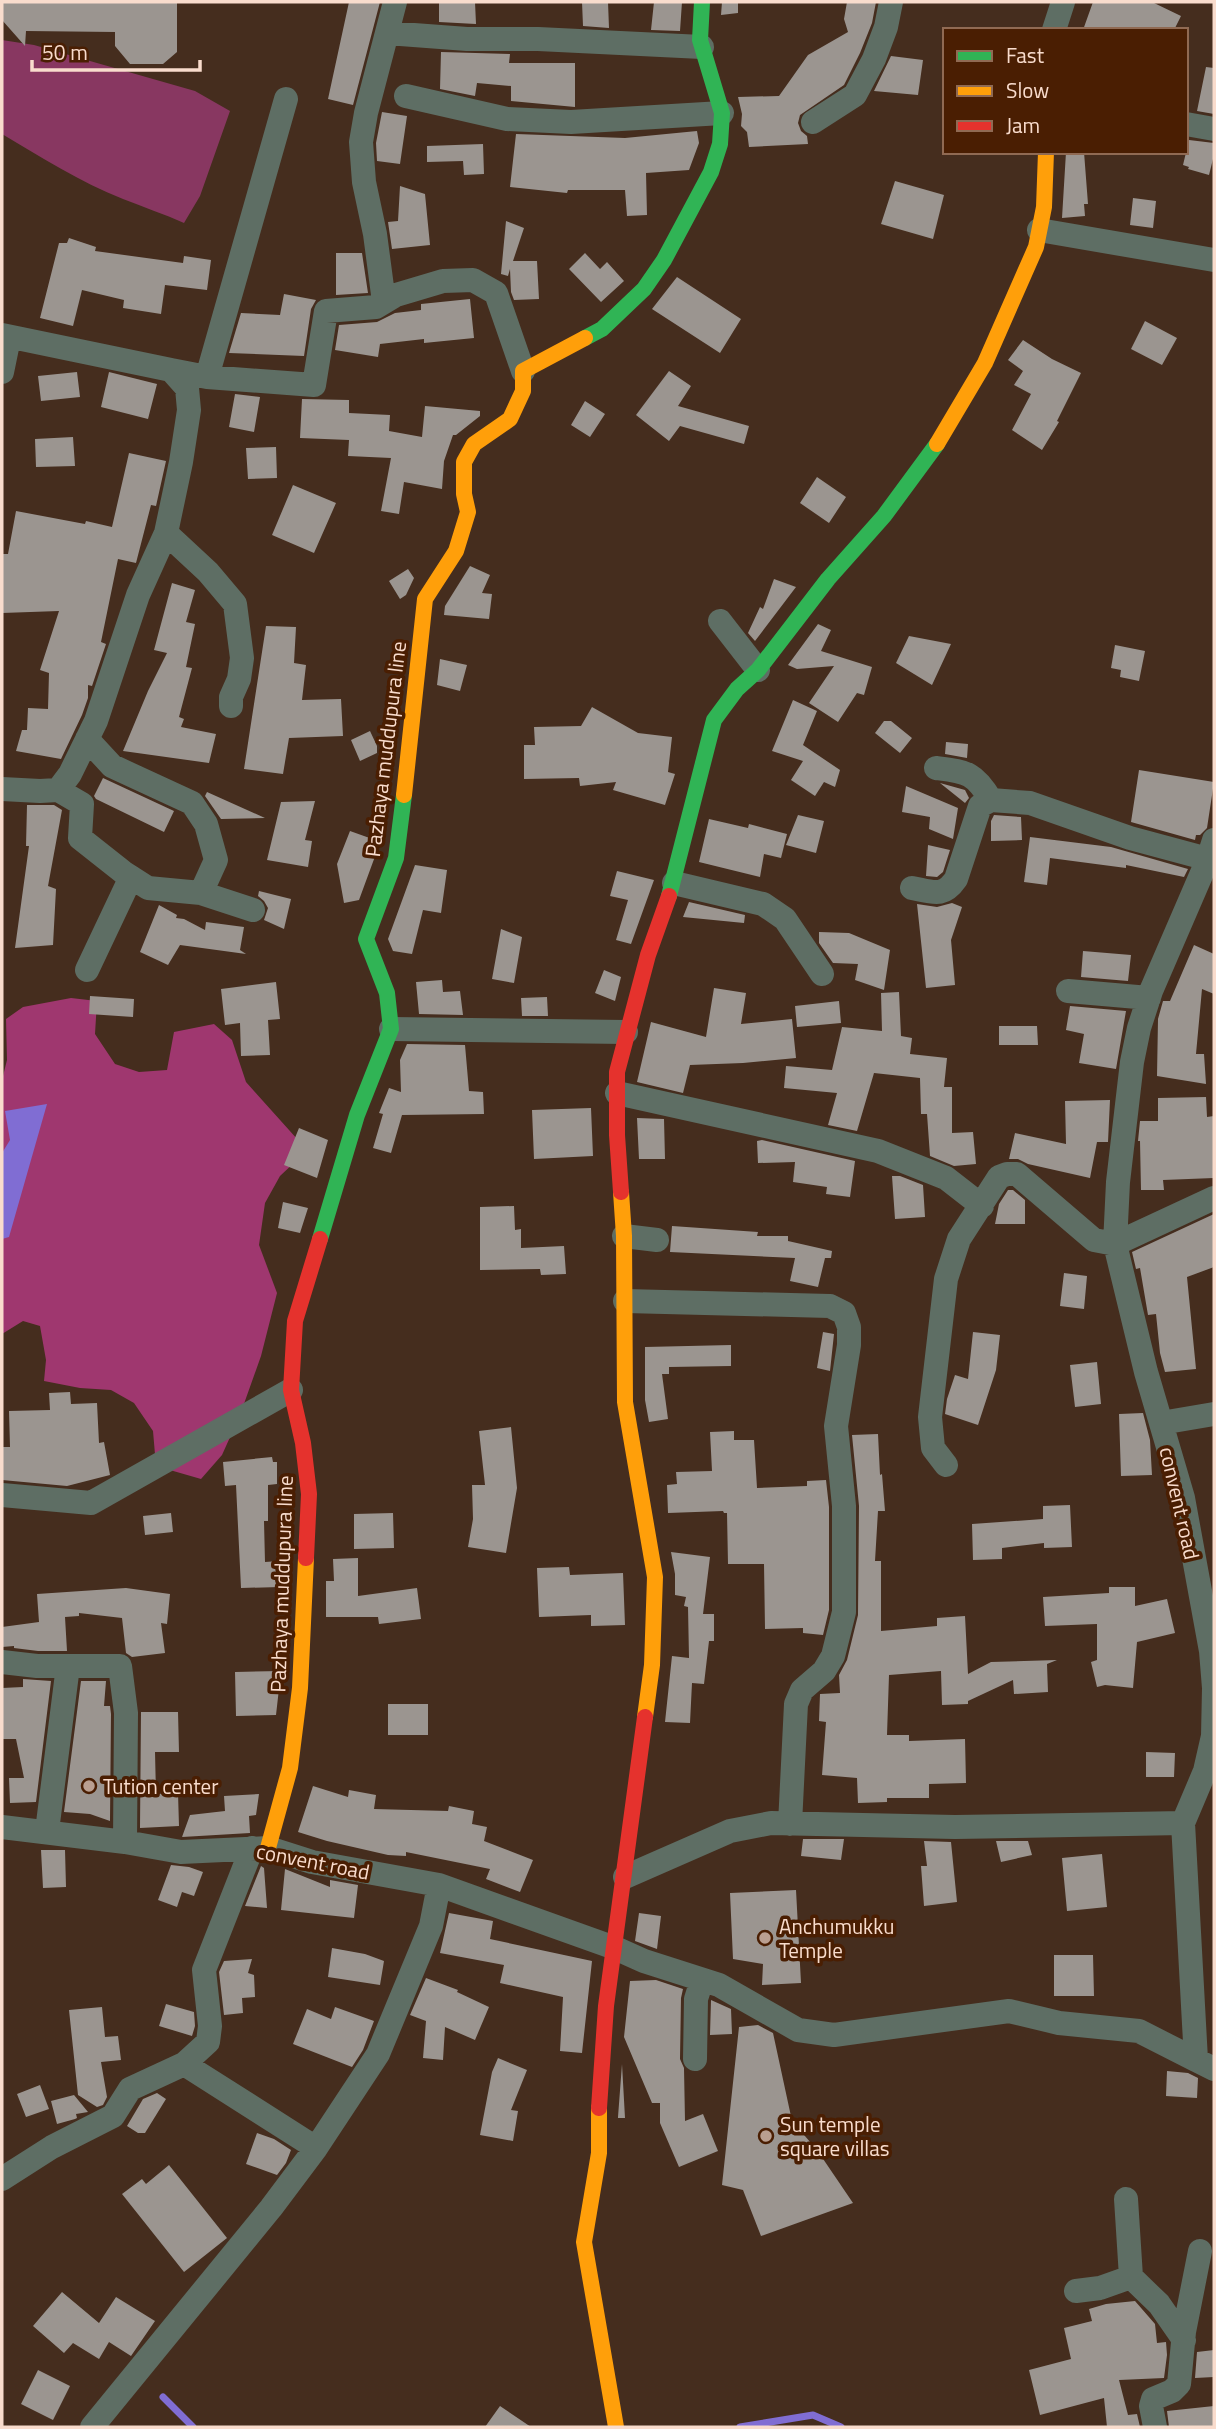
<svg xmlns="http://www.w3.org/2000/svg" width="1216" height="2429" viewBox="0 0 1216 2429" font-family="'Titillium Web',sans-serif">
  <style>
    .green { fill: #883761 }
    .forest { fill: #9f376f }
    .water { fill: #806dd3 }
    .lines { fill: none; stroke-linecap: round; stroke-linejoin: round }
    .stream { stroke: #806dd3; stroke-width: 7 }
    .building { fill: #9b9590 }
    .street { stroke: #5e6e64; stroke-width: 24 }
    .fast { stroke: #30b455; stroke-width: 16 }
    .slow { stroke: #ff9f0a; stroke-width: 16 }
    .jam { stroke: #e5322d; stroke-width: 16 }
    .poi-dot { fill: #ba9f90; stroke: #4a1e02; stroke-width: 2.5 }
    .labels { text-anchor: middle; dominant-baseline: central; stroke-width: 7; stroke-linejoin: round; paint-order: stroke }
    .street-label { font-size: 21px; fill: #f9dccd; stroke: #4a1e02 }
    .poi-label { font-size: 21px; fill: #f9dccd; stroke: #4a1e02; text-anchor: start }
  </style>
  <rect width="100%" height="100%" fill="#452d1e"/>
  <!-- green -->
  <path class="green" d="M2,40l32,5 161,46 35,20 -30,85 -16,27c-20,-9 -41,-16 -61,-24 -43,-17 -82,-42 -121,-65z"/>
  <!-- forest -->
  <path class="forest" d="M71,998l26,3 -2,33 20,30 24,8 28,-2 7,-38 40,-8 18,16 14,42 52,58 -1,20 -17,16 -15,27 -6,42 18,48 -16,63 -21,59 -18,40 -21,24 -45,-13 -3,-35 -19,-28 -23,-13 -31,-2 -36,-7 2,-21 -6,-34 -17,-5 -21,13v-254l5,-20 -1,-41 17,-12z"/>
  <!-- water -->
  <path class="water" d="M47,1104l-38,133 -7,2v-86l8,-13 -5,-29z"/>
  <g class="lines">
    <!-- stream -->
    <path class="stream" d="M163,2397l30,30
      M740,2427l73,-12 28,12"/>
  </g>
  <!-- building -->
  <path class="building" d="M2,2h175v50l-14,12h-33l-15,-18v-14l-89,-1 -1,15 -23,-26z
    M349,2h31l-27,103 -25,-6z
    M475,2l1,22 -37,-2v-19z
    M582,2h26l1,26 -26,-2z
    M654,2h28l-2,29 -29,-1z
    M722,2h16v11l-17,2z
    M847,2h29l-4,21 -12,30 -16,32 -44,30 -2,8 3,8 6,5 1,8 -59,3 -2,-15 -6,-6 1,-12 -4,-17 41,-1 29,-41 40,-23 -4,-13z
    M1093,2h59l29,14 -7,14h-91z
    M441,52l69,2 -1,9h66v44l-64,-6v-15l-34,-3 -2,13 -35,-7z
    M891,56l32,4 -5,35 -44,-4z
    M1206,67l8,1v46l-17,-3z
    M382,112l25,4 -7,48 -23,-3 -1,-18z
    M697,131l2,12 -10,27 -43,3 1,42 -20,1 -2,-26h-57l-1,3 -57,-6 6,-53 109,4z
    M1189,140l25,3v12l-5,20 -21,-6 1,-2 -6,-2z
    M483,144l1,30 -20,1 -1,-14 -36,1v-16z
    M1066,152h18l4,52h-4l1,12 -23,2z
    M895,181l49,14 -11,44 -52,-15z
    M400,186l25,8 5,51 -38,4 -4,-27 10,-1z
    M1133,198l23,3 -3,27 -23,-3z
    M506,221l18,7 -11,33h24l2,38 -25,1 -3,-8 -1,-23 -2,7 -7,-2z
    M69,238l27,9 -1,4 88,12 1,-7 27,4 -4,30 -42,-5 -4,29 -38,-6 1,-8 -42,-10 -9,36 -33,-8 19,-75h8z
    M336,253h26l6,40 -32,2z
    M585,253l15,16 7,-7 17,19 -23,21 -32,-33z
    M677,277l64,42 -21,34 -68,-44z
    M284,294l32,6 -5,9 -7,47 -75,-3 12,-40 39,2z
    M470,299l4,39 -50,5v-4l-44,5 -2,13 -43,-7 4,-25 38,-3 18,-9 26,-3v-6z
    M1145,321l32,17 -15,27 -31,-16z
    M1023,340l29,19 29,14 -24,48 2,1 -17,28 -30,-20 19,-36 -17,-9 9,-14 -15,-11z
    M669,371l22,15 -13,20 71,20 -5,18 -64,-18 -11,15 -33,-26z
    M77,372l3,25 -39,4 -3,-25z
    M109,372l48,12 -9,35 -47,-12z
    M235,394l25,3 -6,35 -25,-5z
    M302,399l47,1v13l41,2 -1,16 33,6 3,-31 55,5v5l-24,19h-3l-9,26 -2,28 -38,-7 -5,32 -18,-3 10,-53 -43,-2 1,-16 -49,-2z
    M585,401l20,13 -15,23 -19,-12z
    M73,437l2,29 -39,1 -1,-28z
    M276,447l1,31 -29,1 -2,-31z
    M129,453l37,8 -10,45 -5,-1 -15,58 -18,-4 -17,83 5,2 -14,42 -4,-1v13l-6,17 -21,44 -45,-8 6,-21h5l1,-22 20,1 1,-36 -9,-3 19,-59 -57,2v-59h6l8,-43 69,13 1,-3 26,6z
    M817,477l29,20 -17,26 -29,-20z
    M293,485l43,18 -22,50 -42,-18z
    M470,566l20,9 -8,18 10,1 -3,25 -45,-4 1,-9z
    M408,569l6,9 -8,17 -6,4 -11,-18z
    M774,579l22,8 -41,54 -7,-8 12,-26 3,2z
    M172,583l23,7 -9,32 9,2 -9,43 6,1 -13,49 5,2 -3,8 35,7 -7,29 -86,-12 25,-60 19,-38 -13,-3z
    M818,624l13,6 -10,21 51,16 -8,28 -7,-2 -19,29 -29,-19 25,-37 -37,3 -9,-4z
    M266,626l30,1 -2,36 12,2 -4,35 39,-1 2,37 -54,2 -6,36 -39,-5z
    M909,636l42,8 -19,41 -36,-22z
    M1115,645l30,6 -6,30 -19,-4 1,-7 -10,-2z
    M440,659l27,6 -7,26 -23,-6z
    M793,700l24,11 -14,34 37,25 -5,17 -11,-5 -9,14 -24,-16 12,-19 -31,-10z
    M592,707l46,26 34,4 -4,35 7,2 -10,31 -52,-15 3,-8 -36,4 -1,-8 -55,1v-34h11l-1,-18 47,-1z
    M884,721h7l21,17 -12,15 -25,-20z
    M370,731l7,15v7l-17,8 -9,-21z
    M946,742l22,2 -1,14 -22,-4z
    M1139,770l75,12 -7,46 -7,7h-4l-1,5 -64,-18z
    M103,778l71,33 -10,21 -68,-33 -2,-3z
    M940,783l25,7 4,8 -4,5z
    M906,786l52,22 -5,31 -24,-10 1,-12 -28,-5z
    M207,792l58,26 -44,1 -16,-23z
    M315,801l-10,39 7,1 -4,26 -41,-7 14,-58z
    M27,805h27l8,5 -14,76 8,3 -3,56 -38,3 14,-102h-3z
    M798,815l26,6 -8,32 -30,-8z
    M994,815l27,2 1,23 -31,1v-20z
    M709,819l39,9 1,-4 38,10 -6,24 -17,-4 -4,23 -61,-15z
    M350,831l28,10 -1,10 -18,49 -15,3 -7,-39z
    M1030,837l81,10 77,22 -4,8 -58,-12v3l-76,-10 -3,27 -23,-3z
    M928,845l22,5 -7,22 -6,5 -11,-1z
    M415,865l32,5 -6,43 -18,-3 -11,44 -19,-3 -5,-12z
    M617,871l37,9 -23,64 -15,-4 12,-40 -18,-4z
    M259,891l32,8 -7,30 -20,-9 4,-12 -4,-7 -6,-5z
    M689,902l56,13 -1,8 -61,-6z
    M952,903l10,4 -11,33 4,45 -29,3 -9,-84 20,3z
    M159,905l18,10 -1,3 8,1 21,11 1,-8 38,5 -4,23 6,4 -66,-9 -12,20 -28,-13z
    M501,929l21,8 -8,46 -22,-4z
    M819,932l30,1 41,17 -6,40 -29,-10 3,-16 -25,-1 -14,-20z
    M1194,945l20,9v40l-12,-5 -6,65h8l2,30 -49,-8 1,-57 5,-18h7z
    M1083,951l48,4 -3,26 -47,-4z
    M604,970l17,7 -6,24 -20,-8z
    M442,980l1,12 17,-1 3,24 -44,-1 -3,-32z
    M276,982l4,37 -12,1 2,35 -29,1 -1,-33 -15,2 -4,-36z
    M714,988l32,5 -5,31 51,-5 4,39 -53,5 -53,2 -7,28 -46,-11 14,-60 55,15z
    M899,992l2,44 11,2 -2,16 37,4 -3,29h8v46l21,-1 3,32 -22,2 -24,-10 -3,-42h-6l-1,-36 -46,-5 -17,58 -29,-6 9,-32 -53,-5 2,-22 46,4 10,-43 40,4 -1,-38z
    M90,996l44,3 -1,18 -44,-3z
    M547,997l1,19h-26l-1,-18z
    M839,1001l2,22 -44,4 -2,-21z
    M1070,1006l56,5 -10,58 -37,-6 5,-29 -18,-4z
    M999,1026h38l1,19h-39z
    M407,1044l58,1 4,46 14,1 1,22 -82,1 -11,38 -18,-5 10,-34 -4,-1 10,-25 12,4 -1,-32z
    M1206,1097l1,20 7,-1v62l-51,2 1,10h-23l-1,-49h-2l2,-20h18v-23z
    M1110,1100l-2,42h-11l-7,36 -62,-14 -10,-5h-9l6,-26 51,11 -1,-43z
    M591,1108l2,48 -59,3 -2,-49z
    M637,1118l27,1 1,40h-26z
    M299,1128l29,12 -11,38 -33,-13z
    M762,1140l93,21 -5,36 -24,-3 1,-7 -34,-5 2,-20 -37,1 -1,-22z
    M892,1176h8l23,9 2,32 -30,2z
    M1008,1190h5l12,10v24h-30l4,-20z
    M283,1202l25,6 -8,25 -22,-5z
    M514,1206l1,24 6,-1v19l43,-2 2,28 -25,1 -1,-6 -60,1v-63z
    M1214,1214v53l-27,10 9,92 -31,3 -5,-19 -4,-39 -8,1 -8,-47 -4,1 -4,-17z
    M672,1226l86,6 -1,4h31v5l44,10 -1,7h-6l-7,29 -28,-6 5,-23 -125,-6z
    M1064,1273l23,3 -3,33 -24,-3z
    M823,1332l11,2 -4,37 -13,-3z
    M973,1332l27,3 -4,35 -18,55 -33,-11 2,-15 8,-24 13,4z
    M731,1345v21l-62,1v7h-7l6,45 -19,3 -4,-22v-53z
    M1097,1362l4,42 -26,3 -5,-42z
    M70,1392l1,12 26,-1 2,40 5,-1 6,33 -43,11 -65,-6v-33h8l-1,-36 41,-1 -1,-17z
    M1143,1413l7,27 2,35 -31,1 -2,-62z
    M511,1427l6,61 -11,65 -38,-6 5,-28 -1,-34h13l-6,-54z
    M734,1431v9h20l3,48 50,-2v-5l19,-1 3,27v103l-6,25 -20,-2v-5l-38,1 -1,-65h-36l-1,-51h-3l-1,-2 -55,2 -1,-28 10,-1 -1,-12 36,-1 -2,-39z
    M878,1434l2,41 2,-1 3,37h-7l-3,50h6v70l56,-5v-8l28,-2 3,58 23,-12 66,-2 -10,4 1,28 -34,2 -1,-14 -45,21v3l-26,1 -1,-34 -52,4 -2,60h22v6l56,-2 1,44 -37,1v14h-42v4l-29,1 -1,-25 -35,-3 4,-53 -7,-1 1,-27 20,-1 -1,-18 8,-15 11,-45 1,-109 -7,-71z
    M272,1457l1,5h4v22l-9,1v36h-4l1,41 14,-1 1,26 -39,1 -5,-103 -11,1 -2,-24z
    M1070,1505l2,42 -28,1v-5l-42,5v11l-29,1 -1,-36 71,-5v-13z
    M171,1513l2,19 -28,3 -2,-19z
    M393,1513l1,35 -40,1v-35z
    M671,1552l39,5 -7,57h11v27h-5l-5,43 -12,-1 -2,40 -25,-1 7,-66 17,2 -1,-51 -4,-1 2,-9 -11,-2v-21z
    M358,1558v38l59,-8 4,31 -42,5 -1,-7h-52v-36h8l-1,-22z
    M569,1567l1,8 53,-2 2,52 -34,1v-11l-52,2 -2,-49z
    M1109,1587h26v19l32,-7 8,34 -38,9 -4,46 -28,-3 -8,2 -6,-25 6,-2v-36l-52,2 -2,-29 66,-4z
    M126,1588l44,6 -3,30 -6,-1 4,30 -33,4 -6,-4 -4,-35 -43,-5v3l-14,1 2,34h-29l-24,-3v-2l-12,1v-20l37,-5 -2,-28z
    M281,1671l-5,44 -40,1 -1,-44z
    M23,1679l28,2 -15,121 -26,1 -1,-25h15l-8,-39h-14v-51l21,-1z
    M81,1681h25l-2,25h6l1,8 -1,107 -20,-7 -26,-2z
    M388,1704h40v31h-40z
    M141,1712h37l1,40h-24l1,42 22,-1 1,33 -39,2z
    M1146,1752l29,1 -1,24h-28z
    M313,1786l35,11 1,-7 27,5 -2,14 74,2 1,-5 25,5 -2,13 15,3 -3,14 49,19 -13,32 -34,-13 4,-10 -84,-17v4l-18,-1 -61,-14 -29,-9z
    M259,1794l-3,21 -7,1 1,17 -68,4 8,-22 35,-4 -1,-15z
    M803,1839h41l-3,21 -40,-4z
    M924,1841l27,1 6,60 -33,4 -3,-40h6z
    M996,1841h32l4,14 -31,7z
    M41,1850h24l1,37 -23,1z
    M1102,1854l5,53 -40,4 -5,-53z
    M171,1865l18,2 14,5 -9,24 -12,-4 -5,15 -19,-7z
    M261,1866l3,2 3,40 -22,-2z
    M285,1869l45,18v-7l28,5 -4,33 -73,-8z
    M796,1890l5,93 -39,2 1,-21 -30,-5 -3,-66z
    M449,1913l44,8 -3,18 102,22 -10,92 -22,-2 3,-54 -63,-14 4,-18 -64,-12z
    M639,1913l22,3 -4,33 -22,-8z
    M332,1948l33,6 19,7 -4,24 -52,-8z
    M1054,1955h39l1,41h-40z
    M252,1959l-4,14 6,2 1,22 -13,1 1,15 -19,2 -5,-43 5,-11z
    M426,1978l32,12 -1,2 32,15 -14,33 -30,-13 -2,33 -20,-2 3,-37 -16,-6z
    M656,1980l27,9 -2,9 -1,61 4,9 1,53 18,-7 15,37 -39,16 -19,-44v-20h-8l-28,-66 6,-56z
    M711,2000l20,9 1,25 -22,1z
    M166,2004l28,8 1,14 -3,10 -33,-10z
    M102,2007l3,30 13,-1 3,24 -20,2 6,35 -4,8 -6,2 -19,-12 -9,-85z
    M335,2007l39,14 -11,29 -11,17 -59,-23 14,-35 24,10z
    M758,2025l15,8 19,88 25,29 36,53 -92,33 -18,-46 -21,-5 17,-158z
    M498,2058l29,12 -16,40 7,1 -5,30 -33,-6 12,-63z
    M622,2064l3,54h-7v-1z
    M1167,2071l21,2 10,5 -1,20 -31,-2z
    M40,2085l9,24 -23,8 -9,-23z
    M157,2093l9,6 -21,34h-7l-11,-7 16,-27z
    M74,2095l14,17 -12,2 1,4 -2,1 -18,5 -6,-23z
    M257,2133l17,6 17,11 -5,13 -9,12 -31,-11z
    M169,2165l58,73 -43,34 -62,-78 20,-15 4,5z
    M62,2292l37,31 17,-26 39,24 -24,35 -22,-14 -10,17 -26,-16 -9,10 -31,-27z
    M1135,2301l20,23 2,19 9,-1 1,13 -3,23 -45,2 9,35 9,-1 3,13h-33l-3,-29 -64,17 -11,-45 42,-11 -7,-31 28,-7 -3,-12 17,-5z
    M1214,2350v27l-19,1 2,-26z
    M38,2370l32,16 -17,34 -32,-16z
    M500,2406l31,21h-46z
    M1214,2406v21h-45l-2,-16z"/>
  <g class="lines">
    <!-- street -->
    <path class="street" d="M1054,30l9,-28
      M387,33l80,6h71l164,8
      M406,96l101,23 64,3 151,-9
      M813,122l42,-27 19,-36 12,-32 5,-25
      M1186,124l28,5
      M1039,230l175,30
      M384,302l-9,-68 -11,-52 -3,-40 5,-29 29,-111
      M2,335l169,35 16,18 2,22 -8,52 -15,71 -28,62 -42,126 -26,53 -12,16 -18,1 -38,-2
      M171,370l36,7 107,8 12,-74 50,-4 20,-12 47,-14 30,-1 23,13 27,78
      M2,372l7,-34
      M207,377l79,-278
      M166,533l42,39 27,32 7,54 -3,21 -8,18v9
      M720,621l38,49
      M87,739l25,27 80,37 14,21 10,36 -15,33
      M936,768c31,4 38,4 55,32
      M58,790l24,14 -2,34 43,34 25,16 53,5 52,17
      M674,883l89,21 22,15 37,55
      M912,888c21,4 31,10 44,-9l24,-73 11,-6 39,3 100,35 78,21
      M87,970l44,-93
      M1068,991l81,7
      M391,1029l235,3
      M617,1093l261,58 68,27 36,28
      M624,1236l33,4
      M625,1301l205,5 14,7 5,14v18l-13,81 8,80v106l-11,44 -9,15 -22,19 -6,14 -6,120
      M1161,1423l53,-9
      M946,1465l-13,-17 -3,-31 16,-138 13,-40 40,-62 8,-3h10l77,66 21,4 99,-46
      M2,1495l89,8 200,-113
      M2,1662l35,4h83l6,47 -1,129
      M1183,1823l13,237 18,9
      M2,1827l123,15 56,10 87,-4 44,14 127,23 176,63 29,13 75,24 79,45 36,5 175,-24 50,12 80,8 57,29
      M47,1831l21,-165
      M625,1877l105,-46 41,-8 184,4 228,-4 22,-52 8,-35 1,-48 -3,-37 -28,-153 -37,-126 -31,-128 3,-62 14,-120 7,-34 12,-37 57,-132 6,-19
      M695,2059l1,-60 6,-19
      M316,2148l62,-94 53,-128 8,-41
      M2,2179l50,-32 61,-31 17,-27 54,-25
      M1126,2199l5,78 28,27 25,36
      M1076,2291l24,-3 31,-11
      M92,2427l179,-219 45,-60 -132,-84 24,-22 2,-16 -6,-56 48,-122
      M1155,2427l-4,-21 2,-7 19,-8 7,-7 5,-52 16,-81"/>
    <!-- fast -->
    <path class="fast" d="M585,338l17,-9 42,-40 20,-29 47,-88 9,-28 2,-31 -22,-73 2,-38
      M669,896l45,-176 23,-31 21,-19 70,-91 56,-63 53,-72
      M320,1239l37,-124 34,-86 -4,-36 -21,-54 30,-81 8,-63"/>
    <!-- slow -->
    <path class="slow" d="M937,444l48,-81 51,-116 8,-40 2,-55
      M404,795l21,-196 31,-48 12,-39 -4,-18v-32l10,-18 36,-25 13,-28v-20l62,-33
      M621,1192l3,44 1,166 30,175 -3,88 -7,52
      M268,1848l22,-80 10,-80 6,-130
      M599,2108v45l-15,89 32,185"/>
    <!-- jam -->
    <path class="jam" d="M621,1192l-4,-57v-63l31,-117 21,-59
      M306,1558l3,-64 -6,-51 -12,-53 4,-69 25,-82
      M599,2108l7,-102 39,-289"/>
  </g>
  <!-- markers -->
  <g class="poi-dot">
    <circle cx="89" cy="1786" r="7"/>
    <circle cx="765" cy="1938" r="7"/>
    <circle cx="766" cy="2136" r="7"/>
  </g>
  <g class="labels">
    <!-- street labels -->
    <g class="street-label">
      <text transform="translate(385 749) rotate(-83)">Pazhaya muddupura line</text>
      <text transform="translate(1180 1503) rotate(77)">convent road</text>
      <text transform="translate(281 1584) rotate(-88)">Pazhaya muddupura line</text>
      <text transform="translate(313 1861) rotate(11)">convent road</text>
    </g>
    <!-- poi labels -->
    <g class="poi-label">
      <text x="103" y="1786">Tution center</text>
      <text x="779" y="1926">Anchumukku<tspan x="779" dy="24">Temple</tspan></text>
      <text x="780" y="2124">Sun temple<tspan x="780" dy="24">square villas</tspan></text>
    </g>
  </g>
  <!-- border -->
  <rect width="1216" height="2429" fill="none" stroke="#f9dccd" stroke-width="7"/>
  <!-- legend -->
  <rect x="943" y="28" width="245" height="126" fill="#4a1e02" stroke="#906a53" stroke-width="2"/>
  <rect x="957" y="51" width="35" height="10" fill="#30b455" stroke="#906a53" stroke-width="2"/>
  <text x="1006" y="63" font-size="21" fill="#f9dccd">Fast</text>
  <rect x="957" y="86" width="35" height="10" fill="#ff9f0a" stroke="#906a53" stroke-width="2"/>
  <text x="1006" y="98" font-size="21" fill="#f9dccd">Slow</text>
  <rect x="957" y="121" width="35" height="10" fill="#e5322d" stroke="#906a53" stroke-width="2"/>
  <text x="1006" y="133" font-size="21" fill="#f9dccd">Jam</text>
  <!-- scale -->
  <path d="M32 60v10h168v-10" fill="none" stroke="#f9dccd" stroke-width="3.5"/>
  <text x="42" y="60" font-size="21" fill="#f9dccd" stroke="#4a1e02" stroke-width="5" paint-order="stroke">50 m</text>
</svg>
